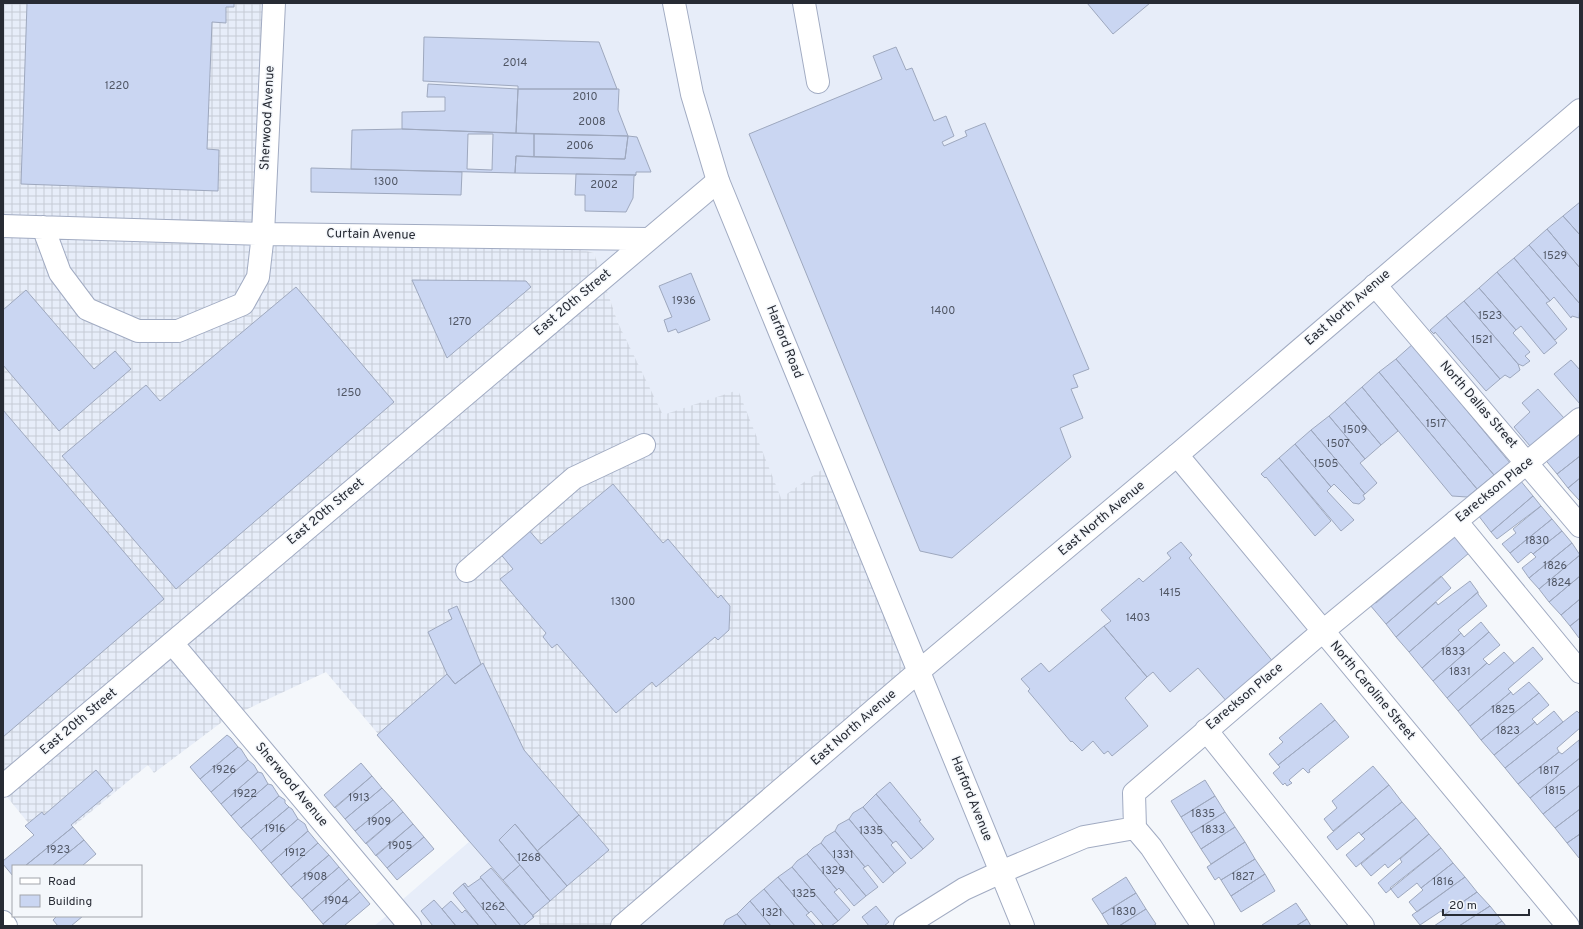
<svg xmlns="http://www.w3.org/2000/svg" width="1583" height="929" viewBox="0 0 1583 929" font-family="Overpass,sans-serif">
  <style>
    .built { fill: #e7edf9 }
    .industrial { fill: url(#industrial-grid) }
    .building { fill: #cad6f2; stroke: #9ea8be; fill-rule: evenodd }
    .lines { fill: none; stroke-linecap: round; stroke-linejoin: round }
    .minor-casing { stroke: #a1abc2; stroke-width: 24 }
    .major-casing { stroke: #a1abc2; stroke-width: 24 }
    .minor { stroke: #fff; stroke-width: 22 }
    .major { stroke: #fff; stroke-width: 22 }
    .labels { text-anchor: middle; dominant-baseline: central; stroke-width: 3; stroke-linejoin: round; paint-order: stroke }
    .number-label { font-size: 11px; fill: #505664 }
    .street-label { font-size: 13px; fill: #272b34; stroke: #f4f7fb }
  </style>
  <defs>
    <pattern id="industrial-grid" width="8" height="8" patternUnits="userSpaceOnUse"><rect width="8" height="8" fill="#e7edf9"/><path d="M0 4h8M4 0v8" fill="none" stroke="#c6cbd6"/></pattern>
  </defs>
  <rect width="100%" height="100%" fill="#f4f7fb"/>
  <!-- built -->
  <path class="built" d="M277,3h1303v411l-440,373 -11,27 -198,94 -23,18h-291l-8,-76 9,-527 -24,-70 -47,-12 -278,-6z
    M470,841l71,85h-167l21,-17 -1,-2z"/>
  <!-- industrial -->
  <path class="industrial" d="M3,3h274l-8,232 278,6 47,12 24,70 45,92 75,-25 43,108 52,-36 88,207 -304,257h-76l-70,-85 -2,1 -143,-170 -100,47 -72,54 -6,-8 -100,82 -45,-55z"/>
  <!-- building -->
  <path class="building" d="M27,3h207v4h-8v16l-14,-1 -5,127 12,1 -1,41 -197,-7z
    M1087,3h63l-37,31z
    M424,37l175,5 18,47h-99v-3l-95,-5z
    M896,47l10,23 6,-2 22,53 12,-5 8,20 -12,6 2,4 23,-10 -2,-5 20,-8 104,246 -16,6 5,12 -7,2 12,29 -23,10 11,29 -119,101 -32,-7 -171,-417 133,-55 -9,-23z
    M428,84l90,5 -2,44 -114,-4v-17l43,-1v-14h-18z
    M518,89h101l-1,21 10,26 -112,-3z
    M402,129l132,5v23l-18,-1 -1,17 -164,-4 1,-39zM468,134h25l-1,36 -25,-1z
    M534,134l94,2 -3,23 -91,-2z
    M628,136l9,1 14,35h-15v3l-121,-2 1,-17 109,3z
    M311,168l151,4 -1,23 -150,-3z
    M576,174l60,1 -2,1 -1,22 -7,14 -41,-1v-16h-10z
    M1580,202v33l-17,-19z
    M1563,216l17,19v33l-33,-39z
    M1547,229l33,39v36l-51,-59z
    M1529,245l51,59 -1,14 -7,-2 -1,2 -17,-21 -4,4 -36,-43z
    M1514,258l36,43 -4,2 21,26 -12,11 -58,-68z
    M1497,272l60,71 -13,11 -23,-28 -5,4 -37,-42z
    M691,273l19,47 -32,13 -2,-4 -8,3 -4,-12 8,-3 -13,-31z
    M412,280l114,1 5,6 -84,71z
    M296,287l98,115 -218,187 -114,-133 84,-71 14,16z
    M1479,288l37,42 -3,3 17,19 -5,4 5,5 -7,5 -5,-2 -54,-63z
    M26,290l68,79 21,-18 16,18 -72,62 -56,-66v-55z
    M1464,301l54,63 2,6 -10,8 -5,-3 -5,4 -54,-63z
    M1446,316l54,63 -14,12 -51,-59 -1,2 -4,-4z
    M1414,343l2,6 94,114 -16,12 -98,-116z
    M1396,359l98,116 -17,14 -98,-117z
    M1571,360l9,10v34l-26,-30z
    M1379,372l98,117 -10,8 -15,-1 -90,-109z
    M1362,387l36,44 -17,14 -36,-43z
    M1538,389l26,29 -34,28 -16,-19 16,-15 -8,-9z
    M1345,402l36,43 -16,14 -36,-43z
    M3,410l161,189 -161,138z
    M1329,416l36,43 -5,4 17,20 -12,11 -54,-64z
    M1580,429v27l-23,18 -14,-17z
    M1311,430l54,64 -2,1 2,4 -6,5 -6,-1 -19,-19 -3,3 -36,-43z
    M1295,444l36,43 -4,4 27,29 -13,11 -62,-73z
    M1580,456v22l-12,10 -11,-14z
    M1279,458l52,63 -16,15 -49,-59 -1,1 -4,-4z
    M1580,478v20l-1,2 -11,-12z
    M1520,480l13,16 -42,36 -13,-17z
    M613,484l50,59 5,-4 50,59 3,-3 9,11 -1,24 -11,10 -3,-3 -59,50 -4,-5 -36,31 -59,-69 -5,4 -9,-11 3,-4 -46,-54 13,-10 -15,-18 28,-24 15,17z
    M1533,496l8,10 -44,33 -6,-7z
    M1541,506l11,13 -42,34 -8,-9 14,-11 -3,-4z
    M1552,519l10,12 -29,23 -2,-2 -13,11 -8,-10z
    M1562,531l10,12 -43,35 -7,-10 14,-11 -3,-3z
    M1455,535l14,18 -83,71 -16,-19 4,-3 2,1z
    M1181,542l11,13 -3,3 85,105 -46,40 -30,-35 -28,24 -17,-20 -6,5 -43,-51 7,-5 -10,-11 38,-32 4,4 28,-24 -4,-5z
    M1572,543l8,12 -41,34 -10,-11z
    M1580,555v21l-31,26 -10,-13z
    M1441,576l10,12 -55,49 -10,-13z
    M1580,576v23l-19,16 -12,-13z
    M1470,581l8,11 -69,60 -13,-15 40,-35 2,3z
    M1478,592v2l9,12 -29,24 3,3 -39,35 -13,-16z
    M1580,599v19l-10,8 -9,-11z
    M457,606l24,58 -26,20 -8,-10 -19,-42 24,-13 -4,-9z
    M1580,618v19l-1,1 -9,-12z
    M1481,622l8,10 -56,49 -11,-13 39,-35 3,4z
    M1104,626l43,51 -22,21 23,28 -36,30 -4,-5 -4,3 -11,-13 -11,10 -10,-10 -1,1 -43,-51 2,-2 -9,-10 20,-16 8,9z
    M1489,632l11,13 -17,14 4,4 -40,35 -14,-17z
    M1533,647l10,12 -35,30 3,3 -41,34 -12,-15z
    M1504,652l10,11 -56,48 -11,-13 40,-35 2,2z
    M483,663l41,87 55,65 -42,36 -22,-27 -16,16 21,25 -17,15 -126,-145 70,-61 8,10z
    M1529,682l10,11 -58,47 -11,-14 41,-34 2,3z
    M1539,693l10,12 -17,14 3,3 -41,33 -13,-15z
    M1321,703l14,17 -57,45 -9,-11 14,-12 -4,-4z
    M1554,711l9,11 -58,46 -11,-13 41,-33 2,3z
    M1577,711l3,3v14l-23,20 2,4 -41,32 -13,-16z
    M1335,720l14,17 -40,33 1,2 -2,1 -5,-5 -14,12 3,3 -5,3 -2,-3 -2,2 -10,-12 7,-6 -2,-2z
    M227,735l4,3 7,9 -38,32 -10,-12z
    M1579,740l1,18 -50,40 -12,-14 41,-32 3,2z
    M238,747l3,2 7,11 -37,32 -11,-13z
    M1580,758v27l-37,29 -13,-16z
    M248,760l6,5 4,7 -37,32 -10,-12z
    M361,763l11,13 -37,32 -11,-13z
    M1373,766l16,19 -56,46 -9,-12 13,-11 -5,-7z
    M96,770l17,20 -42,35 2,2 -48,39h-12v10l-10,-12v-3l31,-26 -9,-9 17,-14 2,3z
    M258,772l4,1 6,11 -37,32 -10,-12z
    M372,776l10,12 -37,31 -10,-12z
    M1205,780l10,16 -34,21 -10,-16z
    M890,782l31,38 -2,1 15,18 -11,10 -47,-55z
    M268,784l4,1 7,11 -38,32 -10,-12z
    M1389,785l13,17 -41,33 -2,-3 -22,18 -10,-13z
    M1580,785v24l-25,19 -12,-14z
    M382,788l11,12 -38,31 -10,-12z
    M876,794l47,55 -12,10 -15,-18 -3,2 -30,-36z
    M279,796l6,4v3l4,4 -38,32 -10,-11z
    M1215,796l10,16 -34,21 -10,-16z
    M393,800l10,12 -37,32 -11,-13z
    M1402,802l14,16 -60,49 -10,-12 19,-16 -4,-4z
    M289,807l3,2 6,10 -37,32 -10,-12z
    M863,807l30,36 -2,2 15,18 -12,10 -45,-54 4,-6z
    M1580,809v25l-13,9 -12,-15z
    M403,812l10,12 -37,32 -10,-13z
    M1225,812l10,15 -34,22 -10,-16z
    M579,815l30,35 -42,36 -30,-35z
    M1416,818l13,16 -41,34 -3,-4 -14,12 -10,-12z
    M298,819l7,5 3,7 -37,32 -10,-12z
    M849,819l45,54 -11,10 -15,-18 -3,2 -30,-36 3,-6z
    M413,824l11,13 -37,31 -11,-13z
    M515,824l52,62 -17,15 -51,-61z
    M73,827l11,13 -32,26h-27z
    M1235,827l10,15 -34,22 -10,-15z
    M308,831l10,12 -37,32 -10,-12z
    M835,831l30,36 -2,1 15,19 -12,9 -45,-53 4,-6z
    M1429,834l12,14 -55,45 -8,-10 24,-21 -2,-3z
    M1580,834v24h-1l-12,-15z
    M424,837l10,12 -37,31 -10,-12z
    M84,840l12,14 -14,12h-30z
    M1245,842l10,17 -34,21 -2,-3 -4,3 -8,-13z
    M318,843l11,12 -38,32 -10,-12z
    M821,843l45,53 -12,10 -15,-18 -2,2 -30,-36 6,-6z
    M1441,848l12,15 -32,25 -4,-5 -19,15 -8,-10z
    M807,854l30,36 -3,2 16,18 -12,11 -46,-54 5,-6z
    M329,855l10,12 -37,32 -11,-12z
    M1255,859l10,15 -34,22 -10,-16z
    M1453,863l12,14 -48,35 -8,-10 14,-12 -2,-2z
    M520,865l30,36 -18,15 2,1 -31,-37z
    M339,867l10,12 -37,32 -10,-12z
    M792,867l46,54 -7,5h-7l-13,-15 -2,2 -31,-36z
    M491,868l43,49 -11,9h-2l-41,-49z
    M1265,874l10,17 -34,21 -10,-16z
    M778,877l31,36 -3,2 10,11h-21l-31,-37z
    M1126,877l10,16 -34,21 -10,-15z
    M1465,877l12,15 -33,23 -3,-4 -21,14 -8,-10z
    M481,878l40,48h-24l-34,-42 2,-1 3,4z
    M349,879l11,13 -37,32 -11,-13z
    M463,884l34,42h-18l-26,-33z
    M764,889l31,37h-24l-21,-25z
    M360,892l10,12 -26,22h-20l-1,-2z
    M1477,892l13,14 -31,20h-25l12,-8 -2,-3z
    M1136,893l10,16 -27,17h-10l-7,-12z
    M434,900l8,9 14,17h-23l-12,-15z
    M451,901l11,12 3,-3 14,16h-23l-14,-17z
    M750,901l21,25h-24l-10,-12z
    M1296,903l11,16 -11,7h-33l-1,-1z
    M876,906l13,16 -5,4h-15l-7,-9z
    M1490,906l12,15 -8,5h-35z
    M1146,909l10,15 -3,2h-34z
    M737,914l10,12h-24l3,-6z
    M57,916h26l-12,10h-13l-5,-6z
    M1307,919l4,7h-15z
    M1502,921l4,5h-12z"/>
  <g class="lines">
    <!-- minor casing -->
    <g class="minor-casing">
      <path id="minor" d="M804,3l14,79
        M3,226l260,8 386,5
        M43,227l17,46 27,36 51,22h40l65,-27 15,-27 5,-43 11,-231
        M1375,285l205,241
        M1177,455l391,471
        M1456,521l124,151
        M467,571l107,-93 70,-33
        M172,643l238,283
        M1206,730l157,196
        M3,786l715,-605
        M1135,828l-1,-35 189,-162 257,-212
        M1135,828l16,19 52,79
        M3,922l3,4
        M905,926l59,-37 37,-17 83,-35 51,-9"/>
    </g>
    <!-- major casing -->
    <g class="major-casing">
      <path id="major" d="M674,3l18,91 26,87 305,745
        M622,926l296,-254 259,-217 403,-345"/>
    </g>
    <!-- minor -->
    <use href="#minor" class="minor"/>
    <!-- major -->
    <use href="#major" class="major"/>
  </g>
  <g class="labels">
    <!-- number labels -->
    <g class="number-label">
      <text x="515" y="63">2014</text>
      <text x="117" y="86">1220</text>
      <text x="585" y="97">2010</text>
      <text x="592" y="122">2008</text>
      <text x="580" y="146">2006</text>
      <text x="386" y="182">1300</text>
      <text x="604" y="185">2002</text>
      <text x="1555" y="256">1529</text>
      <text x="684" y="301">1936</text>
      <text x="943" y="311">1400</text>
      <text x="1490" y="316">1523</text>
      <text x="460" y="322">1270</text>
      <text x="1482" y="340">1521</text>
      <text x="349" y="393">1250</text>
      <text x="1436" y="424">1517</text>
      <text x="1355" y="430">1509</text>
      <text x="1338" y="444">1507</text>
      <text x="1326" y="464">1505</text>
      <text x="1537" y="541">1830</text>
      <text x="1555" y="566">1826</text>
      <text x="1559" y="583">1824</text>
      <text x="1170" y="593">1415</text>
      <text x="623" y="602">1300</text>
      <text x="1138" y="618">1403</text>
      <text x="1453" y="652">1833</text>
      <text x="1460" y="672">1831</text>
      <text x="1503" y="710">1825</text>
      <text x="1508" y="731">1823</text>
      <text x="224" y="770">1926</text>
      <text x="1549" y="771">1817</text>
      <text x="1555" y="791">1815</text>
      <text x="245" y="794">1922</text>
      <text x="359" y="798">1913</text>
      <text x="1203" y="814">1835</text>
      <text x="379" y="822">1909</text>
      <text x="275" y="829">1916</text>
      <text x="1213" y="830">1833</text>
      <text x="871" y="831">1335</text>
      <text x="400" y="846">1905</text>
      <text x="58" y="850">1923</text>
      <text x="295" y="853">1912</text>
      <text x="843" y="855">1331</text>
      <text x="529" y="858">1268</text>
      <text x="833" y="871">1329</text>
      <text x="315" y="877">1908</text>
      <text x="1243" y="877">1827</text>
      <text x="1443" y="882">1816</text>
      <text x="804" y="894">1325</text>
      <text x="336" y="901">1904</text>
      <text x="493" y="907">1262</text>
      <text x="1124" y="912">1830</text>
      <text x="772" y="913">1321</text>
    </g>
    <!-- street labels -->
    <g class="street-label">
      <text transform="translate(268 118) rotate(-87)">Sherwood Avenue</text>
      <text transform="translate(371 235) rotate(1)">Curtain Avenue</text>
      <text transform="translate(573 303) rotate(-40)">East 20th Street</text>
      <text transform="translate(1348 308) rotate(-41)">East North Avenue</text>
      <text transform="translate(784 342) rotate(68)">Harford Road</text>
      <text transform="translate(1478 405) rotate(49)">North Dallas Street</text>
      <text transform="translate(1495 490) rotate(-39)">Eareckson Place</text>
      <text transform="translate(326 512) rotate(-40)">East 20th Street</text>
      <text transform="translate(1102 519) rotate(-40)">East North Avenue</text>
      <text transform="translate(1372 691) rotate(50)">North Caroline Street</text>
      <text transform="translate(1245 697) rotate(-40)">Eareckson Place</text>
      <text transform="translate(79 722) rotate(-40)">East 20th Street</text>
      <text transform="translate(854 728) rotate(-41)">East North Avenue</text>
      <text transform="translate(291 785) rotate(50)">Sherwood Avenue</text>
      <text transform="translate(971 799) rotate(68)">Harford Avenue</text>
    </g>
  </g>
  <!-- border -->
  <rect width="1583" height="929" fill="none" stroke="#272b34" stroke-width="8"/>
  <!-- legend -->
  <rect x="12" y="865" width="130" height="52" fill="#f4f7fb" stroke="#a2a5ab"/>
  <rect x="20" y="878" width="20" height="6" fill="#ffffff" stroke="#a2a5ab"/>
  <text x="48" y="885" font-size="12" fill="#272b34">Road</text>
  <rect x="20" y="895" width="20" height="12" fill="#cad6f2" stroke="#a2a5ab"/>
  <text x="48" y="905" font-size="12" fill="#272b34">Building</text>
  <!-- scale -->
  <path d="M1443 909v6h86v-6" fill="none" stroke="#272b34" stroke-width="2"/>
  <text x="1449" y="909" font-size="12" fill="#272b34" stroke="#f4f7fb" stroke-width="3" paint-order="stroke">20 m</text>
</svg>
